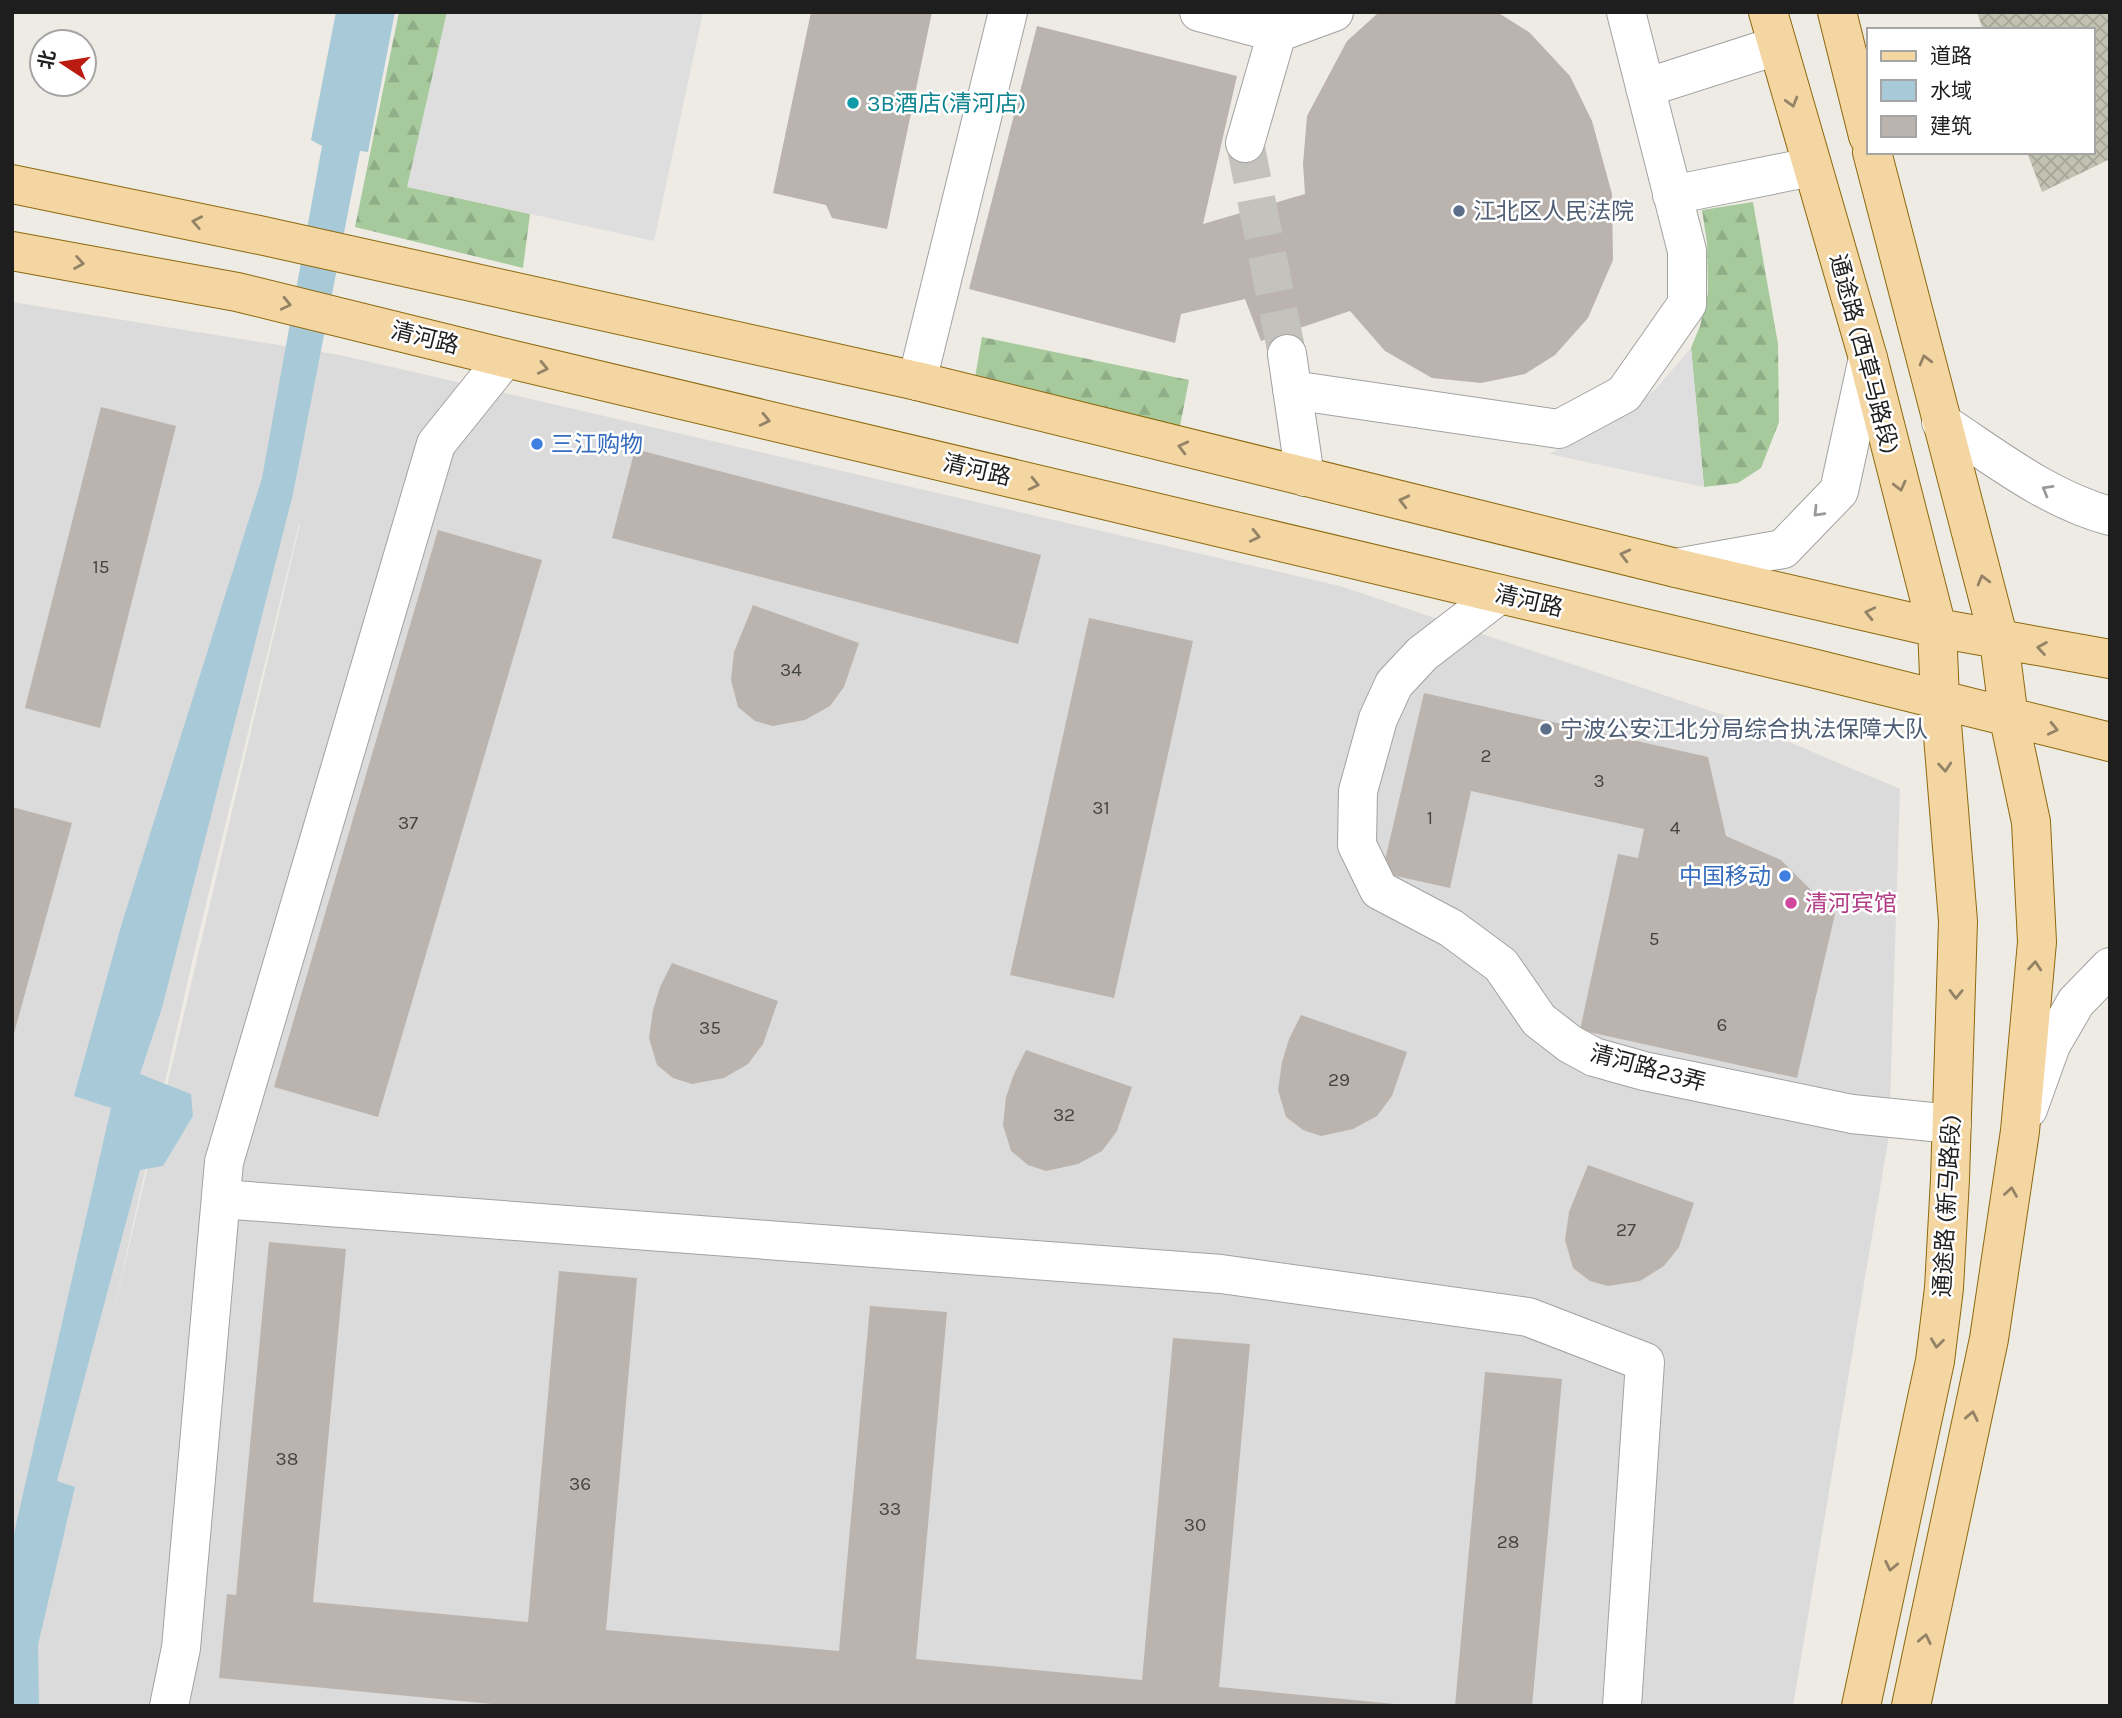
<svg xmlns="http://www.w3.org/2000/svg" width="2122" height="1718" viewBox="0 0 2122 1718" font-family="Karla,'Noto Sans SC',sans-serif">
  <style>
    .residential { fill: #dcdbdb; fill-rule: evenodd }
    .construction { fill: url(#construction-cross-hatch) }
    .forest { fill: url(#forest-firs) }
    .parking { fill: #dedede }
    .water { fill: #a8cad8 }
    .building { fill: #bbb4ae }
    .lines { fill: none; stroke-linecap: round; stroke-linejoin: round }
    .minor-tunnel { stroke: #c4c2bd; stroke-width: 38; stroke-dasharray: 38 19; stroke-linecap: butt }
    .minor-casing { stroke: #a2a2a2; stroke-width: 40 }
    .major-casing { stroke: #8c690c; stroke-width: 40 }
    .minor { stroke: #fff; stroke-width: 38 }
    .major { stroke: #f4d6a3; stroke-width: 38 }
    .oneway { stroke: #948367 }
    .oneway2 { stroke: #9a9a9a }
    .culture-dot { fill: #0f9aa8; stroke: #fff; stroke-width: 2.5 }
    .service-dot { fill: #5c6f8a; stroke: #fff; stroke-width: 2.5 }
    .shop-dot { fill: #3f7fe0; stroke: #fff; stroke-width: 2.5 }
    .hotel-dot { fill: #d1479c; stroke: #fff; stroke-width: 2.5 }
    .labels { text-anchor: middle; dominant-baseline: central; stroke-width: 5; stroke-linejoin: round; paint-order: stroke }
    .number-label { font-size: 19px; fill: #454442 }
    .culture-label { font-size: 23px; fill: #0d838f; stroke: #fff; text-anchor: start }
    .service-label { font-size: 23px; fill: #4e5e75; stroke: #fff; text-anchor: start }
    .street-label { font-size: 23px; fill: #1e1e1e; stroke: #fff }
    .shop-label { font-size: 23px; fill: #366cbe; stroke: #fff; text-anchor: start }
    .hotel-label { font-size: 23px; fill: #b23c85; stroke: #fff; text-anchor: start }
  </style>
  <defs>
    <pattern id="construction-cross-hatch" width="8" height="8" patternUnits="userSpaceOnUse" patternTransform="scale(1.75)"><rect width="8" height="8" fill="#c1c2b1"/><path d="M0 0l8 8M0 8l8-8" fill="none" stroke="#a5a698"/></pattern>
    <pattern id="forest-firs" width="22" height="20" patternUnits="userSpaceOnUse" patternTransform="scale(1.75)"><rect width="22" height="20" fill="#a7ca9d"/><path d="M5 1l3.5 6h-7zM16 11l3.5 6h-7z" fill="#8fad87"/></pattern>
  </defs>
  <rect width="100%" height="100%" fill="#eeebe5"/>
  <!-- residential -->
  <path class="residential" d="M12,302l328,53 1000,231 395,133 165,70 -11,346 -96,571h-1781zM299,524h1l-189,798 84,-373z"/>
  <!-- construction -->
  <path class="construction" d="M1977,12h133v147l-68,33 -15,-40h65v-122h-109z"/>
  <!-- forest -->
  <path class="forest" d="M399,12h48l-39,175 122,27 -7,54 -168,-41z
    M1753,202l25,142 1,78 -18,46 -23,15 -34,4 -13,-139 9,-22 8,-33 -1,-50 -5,-33z
    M982,337l207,43 -10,51 -205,-48z"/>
  <!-- parking -->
  <path class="parking" d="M447,12h256l-49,229 -247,-54z
    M1691,348l13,139 -155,-33 58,-28 47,-35z"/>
  <!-- water -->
  <path class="water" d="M336,12h59l-27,140 -8,-1 -67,343 -131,514 -22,66 51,20 2,22 -30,50 -23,4 -83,311 18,6 -37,158 1,61h-27v-164l99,-434 -37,-12 48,-173 140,-445 60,-332 -11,-6z"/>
  <!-- building -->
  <path class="building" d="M811,12h121l-45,217 -55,-11 -6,-13 -53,-12z
    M1383,12h114l32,20 41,44 22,45 20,73 1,66 -25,58 -33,37 -30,19 -44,9 -49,-5 -47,-27 -35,-40 -89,30 -16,-42 -64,15 -6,29 -206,-54 68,-263 200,50 -34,148 102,-30 -2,-30 4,-48 40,-75 30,-27z
    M101,407l75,19 -76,302 -75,-20z
    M635,449l406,106 -23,89 -406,-106z
    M438,530l104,30 -164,557 -104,-30z
    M753,605l106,38 -15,44 -14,19 -25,14 -32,6 -18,-5 -17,-14 -7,-27 3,-28z
    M1089,618l104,23 -79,357 -104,-23z
    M1424,693l284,64 18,79 55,24 54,54 -38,164 -217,-48 38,-176 20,4 6,-29 -173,-38 -21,97 -68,-15z
    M12,807l60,16 -59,214 -1,-1z
    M672,963l106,38 -15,43 -15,20 -24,14 -32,6 -19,-6 -16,-13 -8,-27 4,-28 7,-23z
    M1301,1015l106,37 -15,44 -15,20 -24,13 -32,7 -18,-6 -17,-13 -8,-27 4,-28 7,-23z
    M1026,1050l106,37 -15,44 -15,20 -24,13 -32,7 -18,-6 -17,-14 -8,-26 3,-28 8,-23z
    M1588,1165l106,38 -15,44 -15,19 -24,15 -32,5 -18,-5 -17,-13 -8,-28 4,-28z
    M269,1242l77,7 -33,353 215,20 31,-351 78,7 -31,352 233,21 31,-345 77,6 -31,347 226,21 31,-342 77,6 -31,343 176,17v2h-883l-293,-28 8,-84 9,1z
    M1485,1372l77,7 -30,327h-77z"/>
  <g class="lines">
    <!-- minor-tunnel -->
    <path class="minor-tunnel" d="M1245,143l42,211"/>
    <!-- minor casing -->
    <g class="minor-casing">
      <path id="minor" d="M1199,12l78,21
        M1645,88l131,-42
        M1245,143l32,-110 57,-21
        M1672,195l139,-28
        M1287,354l18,123
        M917,381l91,-369
        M1292,390l267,39 65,-35 63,-90v-53l-61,-239
        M1941,422c54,35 106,77 169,94
        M1676,568l107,-19 56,-58 29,-133
        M1500,594l-78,60 -28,30 -16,35 -20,72 -1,54 22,45 72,38 50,37 38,55 31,24 24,13 50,14 208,43 100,10
        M2028,1109l23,-64 25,-43 34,-35
        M221,1199l1000,75 307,43 117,45 -23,344
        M169,1706l12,-58 43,-486 212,-718 69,-86"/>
    </g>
    <!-- major casing -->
    <g class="major-casing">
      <path id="major" d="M1768,12l100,346 69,270 3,71 18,222 -8,258 -6,109 -9,73 -74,345
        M1837,12l31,124
        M1872,152l127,488 10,79 22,103 6,120 -17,189 -31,208 -78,367
        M12,184l252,52 653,145 759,187 261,60 173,31
        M12,251l225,41 268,66 1303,309 302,75"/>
    </g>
    <!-- minor -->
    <use href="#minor" class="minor"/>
    <!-- major -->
    <use href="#major" class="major"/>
  </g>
  <!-- one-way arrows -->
  <defs><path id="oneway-chevron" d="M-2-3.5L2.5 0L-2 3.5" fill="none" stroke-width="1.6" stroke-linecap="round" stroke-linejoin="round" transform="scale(1.75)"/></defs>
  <g class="oneway">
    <use href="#oneway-chevron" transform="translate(1792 102) rotate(74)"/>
    <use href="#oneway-chevron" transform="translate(197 222) rotate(-169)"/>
    <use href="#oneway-chevron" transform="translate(79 263) rotate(10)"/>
    <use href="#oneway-chevron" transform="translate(286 304) rotate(13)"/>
    <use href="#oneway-chevron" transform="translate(1925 360) rotate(-105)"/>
    <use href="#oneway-chevron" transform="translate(543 368) rotate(13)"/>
    <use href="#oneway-chevron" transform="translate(765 420) rotate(13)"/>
    <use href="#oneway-chevron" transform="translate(1183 447) rotate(-166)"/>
    <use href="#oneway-chevron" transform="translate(1034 484) rotate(13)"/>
    <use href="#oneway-chevron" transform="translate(1900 486) rotate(76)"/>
    <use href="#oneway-chevron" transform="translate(1404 501) rotate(-166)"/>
    <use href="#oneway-chevron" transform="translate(1255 536) rotate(13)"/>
    <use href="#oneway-chevron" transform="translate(1625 555) rotate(-166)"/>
    <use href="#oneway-chevron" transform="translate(1983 580) rotate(-105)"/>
    <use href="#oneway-chevron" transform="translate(1870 613) rotate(-167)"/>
    <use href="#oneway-chevron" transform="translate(2042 648) rotate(-171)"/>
    <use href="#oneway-chevron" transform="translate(2053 729) rotate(13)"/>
    <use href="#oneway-chevron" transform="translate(1945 767) rotate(85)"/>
    <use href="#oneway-chevron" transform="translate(2035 966) rotate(-85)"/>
    <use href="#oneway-chevron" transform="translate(1956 994) rotate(91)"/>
    <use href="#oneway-chevron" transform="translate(2011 1192) rotate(-81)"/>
    <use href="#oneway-chevron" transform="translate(1937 1343) rotate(97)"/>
    <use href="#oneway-chevron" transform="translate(1972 1416) rotate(-78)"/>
    <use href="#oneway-chevron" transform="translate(1891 1566) rotate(102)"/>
    <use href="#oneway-chevron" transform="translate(1925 1639) rotate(-78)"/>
  </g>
  <g class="oneway2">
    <use href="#oneway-chevron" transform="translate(2047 490) rotate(-150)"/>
    <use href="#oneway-chevron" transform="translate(1818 512) rotate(134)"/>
  </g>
  <!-- markers -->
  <circle class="culture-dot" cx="853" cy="103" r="7"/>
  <g class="service-dot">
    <circle cx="1459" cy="211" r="7"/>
    <circle cx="1546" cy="729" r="7"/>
  </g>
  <g class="shop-dot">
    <circle cx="537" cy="444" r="7"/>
    <circle cx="1785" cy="876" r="7"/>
  </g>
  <circle class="hotel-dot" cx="1791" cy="903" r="7"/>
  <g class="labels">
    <!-- number labels -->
    <g class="number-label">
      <text x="101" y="567">15</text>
      <text x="791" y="670">34</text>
      <text x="1486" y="756">2</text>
      <text x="1599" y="781">3</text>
      <text x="1101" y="808">31</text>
      <text x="1430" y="818">1</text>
      <text x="408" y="823">37</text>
      <text x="1675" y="828">4</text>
      <text x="1654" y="939">5</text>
      <text x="1722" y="1025">6</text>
      <text x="710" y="1028">35</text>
      <text x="1339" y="1080">29</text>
      <text x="1064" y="1115">32</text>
      <text x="1626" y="1230">27</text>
      <text x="287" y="1459">38</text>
      <text x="580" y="1484">36</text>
      <text x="890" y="1509">33</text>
      <text x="1195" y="1525">30</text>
      <text x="1508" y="1542">28</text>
    </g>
    <!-- culture labels -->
    <g class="culture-label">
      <text x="867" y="103">3B酒店(清河店)</text>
    </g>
    <!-- service labels -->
    <g class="service-label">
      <text x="1473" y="211">江北区人民法院</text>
      <text x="1560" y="729">宁波公安江北分局综合执法保障大队</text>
    </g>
    <!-- street labels -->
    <g class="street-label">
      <text transform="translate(425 338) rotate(14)">清河路</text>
      <text transform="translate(1864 354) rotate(75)">通途路 (西草马路段)</text>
      <text transform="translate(977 470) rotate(13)">清河路</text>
      <text transform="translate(1529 601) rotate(13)">清河路</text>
      <text transform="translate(1648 1068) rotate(15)">清河路23弄</text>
      <text transform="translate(1947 1206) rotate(-87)">通途路 (新马路段)</text>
    </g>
    <!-- shop labels -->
    <g class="shop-label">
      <text x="551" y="444">三江购物</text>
      <text x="1771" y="876" text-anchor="end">中国移动</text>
    </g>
    <!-- hotel labels -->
    <g class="hotel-label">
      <text x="1805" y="903">清河宾馆</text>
    </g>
  </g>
  <!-- border -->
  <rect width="2122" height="1718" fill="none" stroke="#1e1e1e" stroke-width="28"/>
  <!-- legend -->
  <rect x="1867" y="28" width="228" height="126" fill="#ffffff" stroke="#a5a5a5" stroke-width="2"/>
  <rect x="1881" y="51" width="35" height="10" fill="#f4d6a3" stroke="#a5a5a5" stroke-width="2"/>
  <text x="1930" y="63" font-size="21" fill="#1e1e1e">道路</text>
  <rect x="1881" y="80" width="35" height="21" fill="#a8cad8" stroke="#a5a5a5" stroke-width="2"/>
  <text x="1930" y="98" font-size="21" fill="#1e1e1e">水域</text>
  <rect x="1881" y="116" width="35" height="21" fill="#bbb4ae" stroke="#a5a5a5" stroke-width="2"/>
  <text x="1930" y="133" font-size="21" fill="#1e1e1e">建筑</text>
  <!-- north arrow -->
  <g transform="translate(63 63) rotate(282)"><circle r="33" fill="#ffffff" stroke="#a5a5a5" stroke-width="2"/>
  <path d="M0-5L12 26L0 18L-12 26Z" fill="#bb1b10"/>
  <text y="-10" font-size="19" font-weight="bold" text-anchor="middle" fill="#1e1e1e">北</text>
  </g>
</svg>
